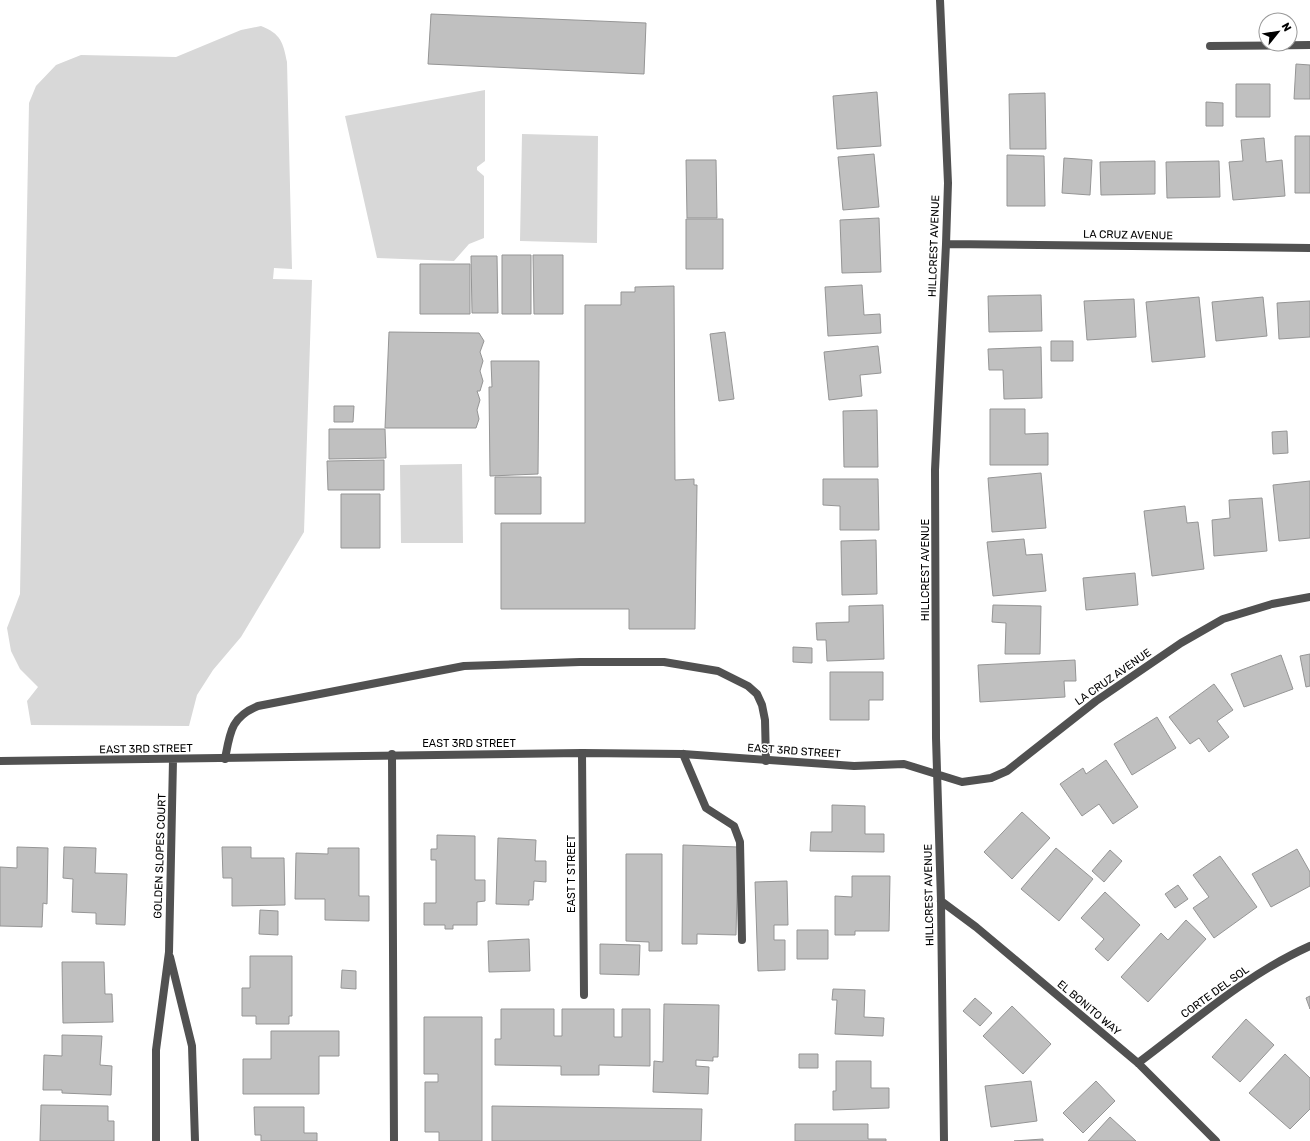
<svg xmlns="http://www.w3.org/2000/svg" width="1310" height="1141" viewBox="0 0 1310 1141" font-family="Rubik,sans-serif">
  <style>
    .green { fill: #d8d8d8 }
    .building { fill: #c0c0c0; stroke: #959595 }
    .lines { fill: none; stroke-linecap: round; stroke-linejoin: round }
    .lane { stroke: #515151; stroke-width: 8 }
    .street { stroke: #515151; stroke-width: 8 }
    .labels { text-anchor: middle; dominant-baseline: central; stroke-width: 3; stroke-linejoin: round; paint-order: stroke }
    .street-label { font-size: 11px; fill: #000; stroke: #fff }
  </style>
  <rect width="100%" height="100%" fill="#fff"/>
  <!-- green -->
  <path class="green" d="M261,26c20,8 22,16 26,36l5,207 -18,-1 -1,11 39,1 -8,252 -63,105 -28,33 -16,25 -8,31 -158,-1 -4,-24 11,-14 -18,-18 -9,-18 -4,-23 13,-34 9,-491 7,-17 20,-21 25,-10 95,2 65,-27z
    M485,90v71l-8,6v3l7,6v62l-15,6 -15,17 -77,-3 -32,-142z
    M522,134l76,2 -1,107 -77,-2z
    M462,464l1,79h-62l-1,-78z"/>
  <!-- building -->
  <path class="building" d="M431,14l215,9 -2,51 -216,-10z
    M1296,64l14,1v34h-16z
    M1236,84h34v33h-34z
    M877,92l4,54 -44,3 -4,-53z
    M1045,93l1,56h-36l-1,-55z
    M1206,102l17,1v23h-17z
    M1295,136h15v57h-15z
    M1264,138l2,24 16,-2 3,36 -52,4 -4,-38 14,-1 -2,-21z
    M874,154l5,53 -36,3 -5,-53z
    M1007,155l37,1 1,50h-38z
    M1064,158l28,2 -2,35 -28,-2z
    M686,160h30l1,58h-30z
    M1155,161v33l-54,1 -1,-33z
    M1219,161l1,36 -53,1 -1,-36z
    M879,218l2,54 -39,1 -2,-53z
    M686,219h37v50h-37z
    M502,255h29v59h-29z
    M533,255h30v59h-29z
    M471,256h26l1,57h-26z
    M420,264h50v50h-50z
    M862,285l2,30 16,-1 1,19 -53,3 -3,-49z
    M674,286l1,194 19,-1v6h3l-2,144h-66v-20h-128v-86h84v-218h36v-13h14v-5z
    M1041,295l1,36 -53,1 -1,-36z
    M1199,297l6,60 -53,5 -6,-60z
    M1263,297l4,39 -51,5 -4,-39z
    M1134,299l2,38 -49,3 -3,-39z
    M1310,301v36l-31,2 -2,-36z
    M389,332l90,1 5,8 -4,11 3,9 -3,10 3,10 -3,10h-3l3,9 -3,10 2,9 -3,9h-91z
    M725,332l9,67 -15,2 -9,-67z
    M1051,341h22v20h-22z
    M878,346l3,27 -21,2 2,21 -33,4 -5,-48z
    M1041,347l1,51 -38,1 -1,-29h-14l-1,-21z
    M491,361h48l-1,113 -48,2 -1,-89h3z
    M334,406h20l-1,16h-19z
    M990,409h35v25l23,-1v32h-58z
    M877,410l1,57h-34l-1,-56z
    M329,429h56l1,29 -57,1z
    M1287,431l1,22 -15,1 -1,-22z
    M384,460v30h-56l-1,-29z
    M1041,473l5,55 -54,4 -4,-54z
    M495,477h46v37h-46z
    M823,479h55l1,51h-39v-24l-17,-1z
    M1310,481v57l-31,3 -6,-56z
    M341,494h39v54h-39z
    M1262,498l5,53 -53,5 -2,-36 18,-2 -1,-18z
    M1185,506l2,17 11,-1 6,47 -52,7 -8,-65z
    M1024,539l2,16 16,-1 4,37 -53,5 -6,-54z
    M876,540l1,54 -35,1 -1,-54z
    M1135,573l3,32 -52,5 -3,-32z
    M883,605l1,54 -57,2 -1,-21h-9l-1,-17 33,-1v-16z
    M993,605l48,1 -1,48h-35l1,-31 -14,-1z
    M793,647l19,1v15l-19,-1z
    M1310,654v32l-4,1 -6,-31z
    M1281,655l12,34 -49,18 -13,-33z
    M1075,660l1,21h-12l1,16 -85,5 -2,-37z
    M830,672h53v28h-14v20h-39z
    M1214,684l19,26 -16,11 12,16 -20,15 -10,-14 -9,6 -21,-27z
    M1157,717l19,31 -44,27 -18,-31z
    M1106,760l32,47 -25,17 -14,-20 -17,12 -22,-32 23,-16 3,6z
    M832,805l33,1v28h19v18l-74,-1 1,-19h21z
    M1022,812l28,26 -38,41 -28,-27z
    M437,835l38,1v44h10v21l-8,1v23h-24v4h-8v-4h-21v-22h12v-43h-5v-11h6z
    M498,838l38,2 -1,21h11v21l-12,-1 -1,19h-4v5l-33,-1z
    M683,845l55,2 -2,88 -39,-1v10h-15z
    M17,847l31,1 -1,56 -4,-1 -1,24 -42,-1v-59l17,1z
    M64,847l32,1 -1,25 32,1 -2,51 -29,-1v-11l-24,-1 1,-33 -10,-1z
    M222,847h29v11h33l1,47 -53,1v-28h-9z
    M328,848h31v48h10v25l-44,-1v-21h-30l1,-46 32,1z
    M1056,848l37,31 -34,42 -38,-32z
    M1297,849l13,23v14l-39,21 -19,-33z
    M1110,850l12,11 -18,21 -12,-11z
    M626,854h36v97h-13v-9l-23,-1z
    M1220,856l37,51 -43,31 -21,-30 16,-11 -16,-22z
    M852,876h38l-1,55h-34v4h-20v-39l17,1z
    M787,881l1,44h-14v15h11v30l-27,1 -3,-89z
    M1178,885l10,14 -13,9 -10,-14z
    M1105,892l35,33 -32,36 -13,-12 9,-10 -23,-21z
    M260,910l18,1v24l-19,-1z
    M1186,920l20,19 -58,63 -27,-25 40,-44 7,7z
    M797,930h31v29h-31z
    M529,939l1,32 -41,1 -1,-31z
    M600,944l40,1 -1,30 -39,-1z
    M250,956h42v60h-3v8h-33v-8h-14v-28h8z
    M62,962h42l1,32h7l1,28 -50,1z
    M342,970l14,1v18l-15,-1z
    M833,989l32,1 -1,27 20,1 -1,18 -48,-2 2,-34h-5z
    M1310,996v13l-4,-11z
    M975,998l17,15 -12,13 -17,-15z
    M664,1004l55,1 -1,52h-5v4l-17,-1v6l13,1 -1,27 -55,-2 1,-31 9,1z
    M1012,1006l39,38 -28,30 -40,-38z
    M501,1009h53v27h8v-27h52v28h8v-28h28v57l-51,-1v10h-38v-9l-66,-1v-26h6z
    M424,1017h58v124h-43v-9h-14v-50h13v-8h-14z
    M1246,1019l28,26 -34,37 -28,-25z
    M271,1031h68v25h-20v38h-76v-35h28z
    M62,1035l40,1 -2,29 12,1 -1,29 -49,-2v-3h-19l1,-35 18,1z
    M799,1054h19v14h-19z
    M1285,1054l25,24v31l-20,20 -41,-36z
    M836,1061h35v27h18v20l-56,2v-19h3z
    M1031,1081l6,40 -46,6 -6,-41z
    M1096,1081l19,20 -32,32 -20,-20z
    M41,1105l67,1v15h6v20h-74z
    M492,1106l210,3 -1,32h-209z
    M254,1107h50v26h13v8h-56v-6h-6z
    M1110,1117l26,24h-48z
    M795,1124h73v15h18v2h-91z
    M1043,1139v2h-29z"/>
  <g class="lines">
    <!-- lane -->
    <path class="lane" d="M392,754l2,387
      M683,754l23,54 28,18 6,16 2,98
      M225,759c5,-27 6,-42 33,-53l206,-40 116,-4h84l54,9 30,15 9,8 5,11 3,15 1,41"/>
    <!-- street -->
    <path class="street" d="M940,0l8,183 -2,61 -11,226 1,268 5,163 3,240
      M1210,46l100,-1
      M946,244l364,4
      M582,753l2,242
      M0,761l582,-8 101,1 171,12 50,-2 58,18 29,-4 16,-7 89,-70 85,-58 42,-24 49,-15 38,-7
      M941,901l35,26 162,136 78,78
      M170,957l22,89 3,95
      M1138,1063c55,-41 109,-89 172,-117
      M156,1141v-91l13,-98 4,-192"/>
  </g>
  <g class="labels">
    <!-- street labels -->
    <g class="street-label">
      <text transform="translate(1128 235) rotate(1)">LA CRUZ AVENUE</text>
      <text transform="translate(934 246) rotate(-88)">HILLCREST AVENUE</text>
      <text transform="translate(925 570) rotate(-90)">HILLCREST AVENUE</text>
      <text transform="translate(1113 677) rotate(-35)">LA CRUZ AVENUE</text>
      <text x="469" y="743">EAST 3RD STREET</text>
      <text transform="translate(146 749) rotate(-1)">EAST 3RD STREET</text>
      <text transform="translate(794 751) rotate(4)">EAST 3RD STREET</text>
      <text transform="translate(160 856) rotate(-88)">GOLDEN SLOPES COURT</text>
      <text transform="translate(571 874) rotate(-90)">EAST T STREET</text>
      <text transform="translate(929 895) rotate(-91)">HILLCREST AVENUE</text>
      <text transform="translate(1215 992) rotate(-36)">CORTE DEL SOL</text>
      <text transform="translate(1089 1008) rotate(40)">EL BONITO WAY</text>
    </g>
  </g>
  <!-- north arrow -->
  <g transform="translate(1278 32) rotate(60)"><circle r="19" fill="#ffffff" stroke="#999999"/>
  <path d="M0-3L7 15L0 10L-7 15Z" fill="#000000"/>
  <text y="-6" font-size="11" font-weight="bold" text-anchor="middle" fill="#000000">N</text>
  </g>
</svg>
